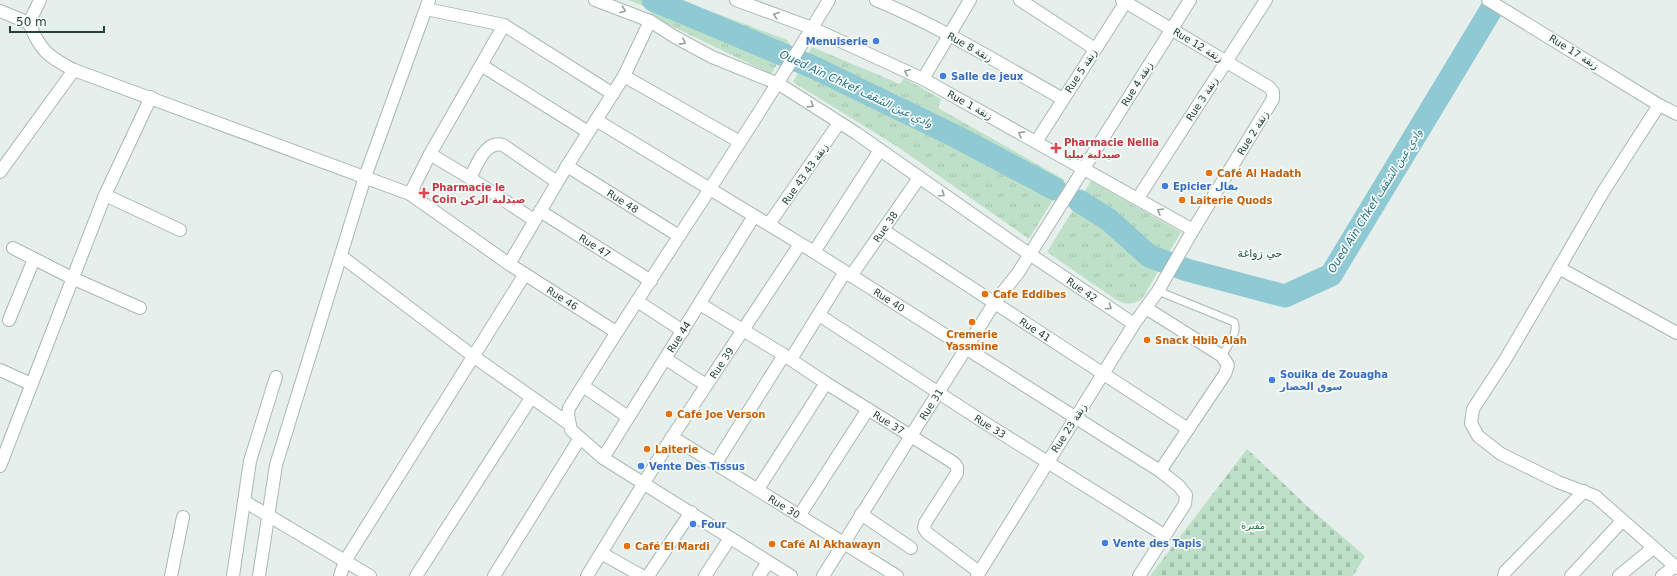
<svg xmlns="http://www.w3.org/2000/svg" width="1677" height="576" viewBox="0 0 1677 576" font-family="'DejaVu Sans','Noto Sans Arabic',sans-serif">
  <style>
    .cemetery { fill: url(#cemetery-stones) }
    .park { fill: url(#park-tufts) }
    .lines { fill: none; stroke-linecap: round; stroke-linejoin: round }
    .river { stroke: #8ec9d4; stroke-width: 23 }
    .lane-casing { stroke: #a8b8b2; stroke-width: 9 }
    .street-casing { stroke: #a8b8b2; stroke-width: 14 }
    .secondary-casing { stroke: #a4bbb3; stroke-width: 14 }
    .lane { stroke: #fff; stroke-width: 7 }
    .street { stroke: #fff; stroke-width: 12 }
    .secondary { stroke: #fff; stroke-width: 12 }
    .oneway { stroke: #92a09c }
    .shop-dot { fill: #3f7fe0; stroke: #f7fbf9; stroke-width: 1.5 }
    .health-dot { fill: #e0444e; stroke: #f7fbf9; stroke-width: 1.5 }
    .food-dot { fill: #e8710a; stroke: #f7fbf9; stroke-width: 1.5 }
    .labels { text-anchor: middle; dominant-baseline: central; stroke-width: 3.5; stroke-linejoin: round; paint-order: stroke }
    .shop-label { font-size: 10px; font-weight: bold; fill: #366cbe; stroke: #f7fbf9; text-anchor: start }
    .street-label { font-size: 10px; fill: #24423a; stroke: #f7fbf9 }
    .health-label { font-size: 10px; font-weight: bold; fill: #be3a42; stroke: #f7fbf9; text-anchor: start }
    .food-label { font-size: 10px; font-weight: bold; fill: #c56008; stroke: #f7fbf9; text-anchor: start }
    .park-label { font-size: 10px; fill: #2d7a4b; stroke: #f7fbf9 }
    .water-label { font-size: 11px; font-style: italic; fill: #1c6f80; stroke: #f7fbf9 }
    .neighbourhood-label { font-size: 11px; fill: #1f5548; stroke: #f7fbf9 }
  </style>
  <defs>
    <pattern id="cemetery-stones" width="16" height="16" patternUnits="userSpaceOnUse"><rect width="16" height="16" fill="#bfe0c8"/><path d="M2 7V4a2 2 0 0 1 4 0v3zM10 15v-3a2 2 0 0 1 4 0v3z" fill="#a4c1ad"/></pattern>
    <pattern id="park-tufts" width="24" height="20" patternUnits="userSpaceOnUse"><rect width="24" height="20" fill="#bfe0c8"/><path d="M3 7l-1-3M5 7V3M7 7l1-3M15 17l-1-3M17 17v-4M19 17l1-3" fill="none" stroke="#a4c1ad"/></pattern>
  </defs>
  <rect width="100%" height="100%" fill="#e6efeb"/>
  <!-- cemetery -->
  <path class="cemetery" d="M1247,449l61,58 57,49 -12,20h-203z"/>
  <!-- park -->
  <path class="park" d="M628,0h53l106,40 3,4 -19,30 -120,-58 -2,-8z
    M812,47l88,37 4,-6 37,21 -3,9 127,72 -36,59 -131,-92 -105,-65z
    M1091,181l90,51 -39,67c-10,6 -17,6 -27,0l-68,-47z"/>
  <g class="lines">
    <!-- river -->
    <path class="river" d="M653,0l162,68 142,69 98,52
      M1079,201l30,19 40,36 38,14 98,26 46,-21 160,-265"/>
    <!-- lane casing -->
    <g class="lane-casing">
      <path id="lane" d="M1158,291l76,31c5,11 -7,24 -12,34"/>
    </g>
    <!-- street casing -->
    <g class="street-casing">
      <g id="street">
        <path d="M40,0l-11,23c11,27 19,34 45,47l336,124"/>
        <path id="s1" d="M595,0l55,21 25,16 37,20 67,27 77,49 163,114 115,77"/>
        <path d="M736,0l76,28 111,51 270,151"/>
        <path d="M876,0c65,27 126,65 187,99"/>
        <path d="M1020,0l75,49"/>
        <path d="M1488,0l171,105"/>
        <path d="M426,9l78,16"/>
        <path d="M0,11l29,12"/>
        <path d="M481,65l107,67"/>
        <path d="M624,76l116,66"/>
        <path d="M923,79l47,-79"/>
        <path id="s2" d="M613,94l-109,-69 -74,129 -20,40 99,70 107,68"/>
        <path d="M1677,114l-18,-9 -56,87 -44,76 118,65"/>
        <path id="s3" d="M596,120l218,132 346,219 19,15 7,9 -1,9 -46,72"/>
        <path d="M1036,142l91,-142"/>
        <path d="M430,154l40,24 64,42"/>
        <path id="s4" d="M567,166l112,70"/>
        <path d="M0,172l74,-102"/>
        <path d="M470,178c7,-13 15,-38 33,-33l54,37"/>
        <path d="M105,195l75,35"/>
        <path d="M1138,198l128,-198"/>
        <path id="s5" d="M540,211l111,70"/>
        <path d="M769,224l70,-101"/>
        <path id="s6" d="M883,230l305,199"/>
        <path d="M13,248l59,30 68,30"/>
        <path d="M814,252l66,-102"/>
        <path d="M341,256l132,100 95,67"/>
        <path d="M509,264l58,-98 57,-90 26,-55"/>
        <path d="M1559,268l-54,92 -32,49 -2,14 7,13 23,18 57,28 37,14 82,72"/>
        <path id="s7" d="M851,276l68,-98"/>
        <path d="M637,301l46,30"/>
        <path id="s8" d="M700,304l84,51 42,28 128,80 3,4v6l-32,50 -1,5 3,5 52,39"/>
        <path d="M1146,308l76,48 6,9 -3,9 -65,97"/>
        <path id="s9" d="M819,315l163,106 182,114"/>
        <path d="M9,320l25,-61"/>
        <path d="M666,359l40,26"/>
        <path d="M791,359l54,-87"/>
        <path d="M0,370l31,14"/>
        <path d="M583,386l45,31"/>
        <path id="s10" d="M672,437l225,139"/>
        <path id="s11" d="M603,458l151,-242"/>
        <path d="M716,463l68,-108"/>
        <path d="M0,466l105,-271 46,-98"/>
        <path d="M758,489l68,-106"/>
        <path d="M244,501l126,75"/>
        <path d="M861,514l50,34"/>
        <path d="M799,516l69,-107"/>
        <path d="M601,553l41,23"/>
        <path d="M171,576l12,-59"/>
        <path d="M233,576l17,-115 26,-84"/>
        <path d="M340,576l5,-15 180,-287"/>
        <path d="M416,576l115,-178"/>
        <path d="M494,576l86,-138"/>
        <path id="s12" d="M587,576l85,-139 128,-193"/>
        <path d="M648,576l43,-64"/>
        <path d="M705,576l25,-38"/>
        <path d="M759,576l9,-14"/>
        <path d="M791,576l-188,-118 -32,-28 -3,-15 1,-7c85,-137 177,-270 260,-408"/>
        <path id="s13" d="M823,576l172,-274 23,-29 172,-273"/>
        <path d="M977,576l157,-252 24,-33 35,-61 80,-131v-7l-4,-5 -147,-87"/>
        <path d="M1504,576l1,-4 79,-81"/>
        <path d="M1571,576l51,-55"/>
        <path d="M1619,576l34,-28"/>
        <path d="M1662,576l13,-10"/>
      </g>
    </g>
    <!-- secondary casing -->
    <g class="secondary-casing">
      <path id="secondary" d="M259,576l17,-111 89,-288 64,-177"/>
    </g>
    <!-- lane -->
    <use href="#lane" class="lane"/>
    <!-- street -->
    <use href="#street" class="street"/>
    <!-- secondary -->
    <use href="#secondary" class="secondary"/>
  </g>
  <!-- one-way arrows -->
  <defs><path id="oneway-chevron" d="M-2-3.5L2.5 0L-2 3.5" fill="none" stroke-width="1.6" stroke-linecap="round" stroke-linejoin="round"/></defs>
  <g class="oneway">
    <use href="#oneway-chevron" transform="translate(623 10) rotate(21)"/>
    <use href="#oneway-chevron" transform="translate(776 15) rotate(-160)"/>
    <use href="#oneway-chevron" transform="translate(683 42) rotate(28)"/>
    <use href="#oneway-chevron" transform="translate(907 72) rotate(-155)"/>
    <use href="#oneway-chevron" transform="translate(811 105) rotate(32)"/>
    <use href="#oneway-chevron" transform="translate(1021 134) rotate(-151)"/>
    <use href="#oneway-chevron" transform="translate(942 194) rotate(35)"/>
    <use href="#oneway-chevron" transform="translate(1160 211) rotate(-150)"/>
    <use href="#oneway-chevron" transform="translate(1109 307) rotate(34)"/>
  </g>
  <!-- markers -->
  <g class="shop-dot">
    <circle cx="876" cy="41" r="4"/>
    <circle cx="943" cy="76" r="4"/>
    <circle cx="1165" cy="186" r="4"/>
    <circle cx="1272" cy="380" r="4"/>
    <circle cx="641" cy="466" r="4"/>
    <circle cx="693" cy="524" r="4"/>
    <circle cx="1105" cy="543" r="4"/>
  </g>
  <g class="health-dot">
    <path d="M1054 142h4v4h4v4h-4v4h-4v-4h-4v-4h4z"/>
    <path d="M422 187h4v4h4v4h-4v4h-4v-4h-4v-4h4z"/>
  </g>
  <g class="food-dot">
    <circle cx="1209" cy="173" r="4"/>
    <circle cx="1182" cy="200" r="4"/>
    <circle cx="985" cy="294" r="4"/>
    <circle cx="972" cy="322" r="4"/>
    <circle cx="1147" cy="340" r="4"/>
    <circle cx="669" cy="414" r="4"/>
    <circle cx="647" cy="449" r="4"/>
    <circle cx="772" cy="544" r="4"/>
    <circle cx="627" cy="546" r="4"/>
  </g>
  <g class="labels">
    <!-- shop labels -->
    <g class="shop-label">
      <text x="868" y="41" text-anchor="end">Menuiserie</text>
      <text x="951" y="76">Salle de jeux</text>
      <text x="1173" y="186">Epicier بقال</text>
      <text x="1280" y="374">Souika de Zouagha<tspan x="1280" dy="12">سوق الخضار</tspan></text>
      <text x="649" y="466">Vente Des Tissus</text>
      <text x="701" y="524">Four</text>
      <text x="1113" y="543">Vente des Tapis</text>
    </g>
    <!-- street labels -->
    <g class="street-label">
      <text transform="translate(1198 45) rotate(31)">Rue 12 زنقة</text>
      <text transform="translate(970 47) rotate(29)">Rue 8 زنقة</text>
      <text transform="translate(1574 52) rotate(32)">Rue 17 زنقة</text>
      <text transform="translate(1081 71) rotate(-57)">Rue 5 زنقة</text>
      <text transform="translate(1137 84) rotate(-58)">Rue 4 زنقة</text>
      <text transform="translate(1202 99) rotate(-57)">Rue 3 زنقة</text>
      <text transform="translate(970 105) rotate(29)">Rue 1 زنقة</text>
      <text transform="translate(1253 133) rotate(-58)">Rue 2 زنقة</text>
      <text transform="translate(805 174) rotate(-55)">Rue 43 زنقة 43</text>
      <text stroke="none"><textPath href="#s4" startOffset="66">Rue 48</textPath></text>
      <text stroke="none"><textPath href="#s7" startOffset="60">Rue 38</textPath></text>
      <text stroke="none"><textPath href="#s5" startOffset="65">Rue 47</textPath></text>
      <text stroke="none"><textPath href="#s1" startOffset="569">Rue 42</textPath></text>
      <text stroke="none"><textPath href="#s2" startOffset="507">Rue 46</textPath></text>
      <text stroke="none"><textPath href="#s3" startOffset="344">Rue 40</textPath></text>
      <text stroke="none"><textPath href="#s6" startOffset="182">Rue 41</textPath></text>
      <text stroke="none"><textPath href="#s11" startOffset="143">Rue 44</textPath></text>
      <text stroke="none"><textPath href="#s12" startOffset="252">Rue 39</textPath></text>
      <text stroke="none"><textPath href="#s13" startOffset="203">Rue 31</textPath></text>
      <text stroke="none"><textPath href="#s8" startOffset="223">Rue 37</textPath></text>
      <text stroke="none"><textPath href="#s9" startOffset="204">Rue 33</textPath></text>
      <text transform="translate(1069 428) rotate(-57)">Rue 23 زنقة</text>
      <text stroke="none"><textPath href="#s10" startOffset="132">Rue 30</textPath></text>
    </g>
    <!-- health labels -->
    <g class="health-label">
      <text x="1064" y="142">Pharmacie Nellia<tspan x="1064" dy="12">صيدلية نيليا</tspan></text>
      <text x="432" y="187">Pharmacie le<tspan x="432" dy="12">Coin صيدلية الركن</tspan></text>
    </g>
    <!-- food labels -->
    <g class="food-label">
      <text x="1217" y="173">Café Al Hadath</text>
      <text x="1190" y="200">Laiterie Quods</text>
      <text x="993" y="294">Cafe Eddibes</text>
      <text x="972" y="334" text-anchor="middle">Cremerie<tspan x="972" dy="12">Yassmine</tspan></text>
      <text x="1155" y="340">Snack Hbib Alah</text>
      <text x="677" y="414">Café Joe Verson</text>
      <text x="655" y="449">Laiterie</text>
      <text x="780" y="544">Café Al Akhawayn</text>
      <text x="635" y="546">Café El Mardi</text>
    </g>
    <!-- park labels -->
    <g class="park-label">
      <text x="1253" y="525">مقبرة</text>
    </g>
    <!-- water labels -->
    <g class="water-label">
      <text transform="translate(856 89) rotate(25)">Oued Aïn Chkef وادي عين الشقف</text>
      <text transform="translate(1375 201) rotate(-58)">Oued Aïn Chkef وادي عين الشقف</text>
    </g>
    <!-- neighbourhood labels -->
    <g class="neighbourhood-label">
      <text x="1260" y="253">حي زواغة</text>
    </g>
  </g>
  <!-- scale -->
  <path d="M10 26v6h94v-6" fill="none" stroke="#24423a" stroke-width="2"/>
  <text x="16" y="26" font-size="12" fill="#24423a" stroke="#f7fbf9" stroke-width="3" paint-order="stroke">50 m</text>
</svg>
